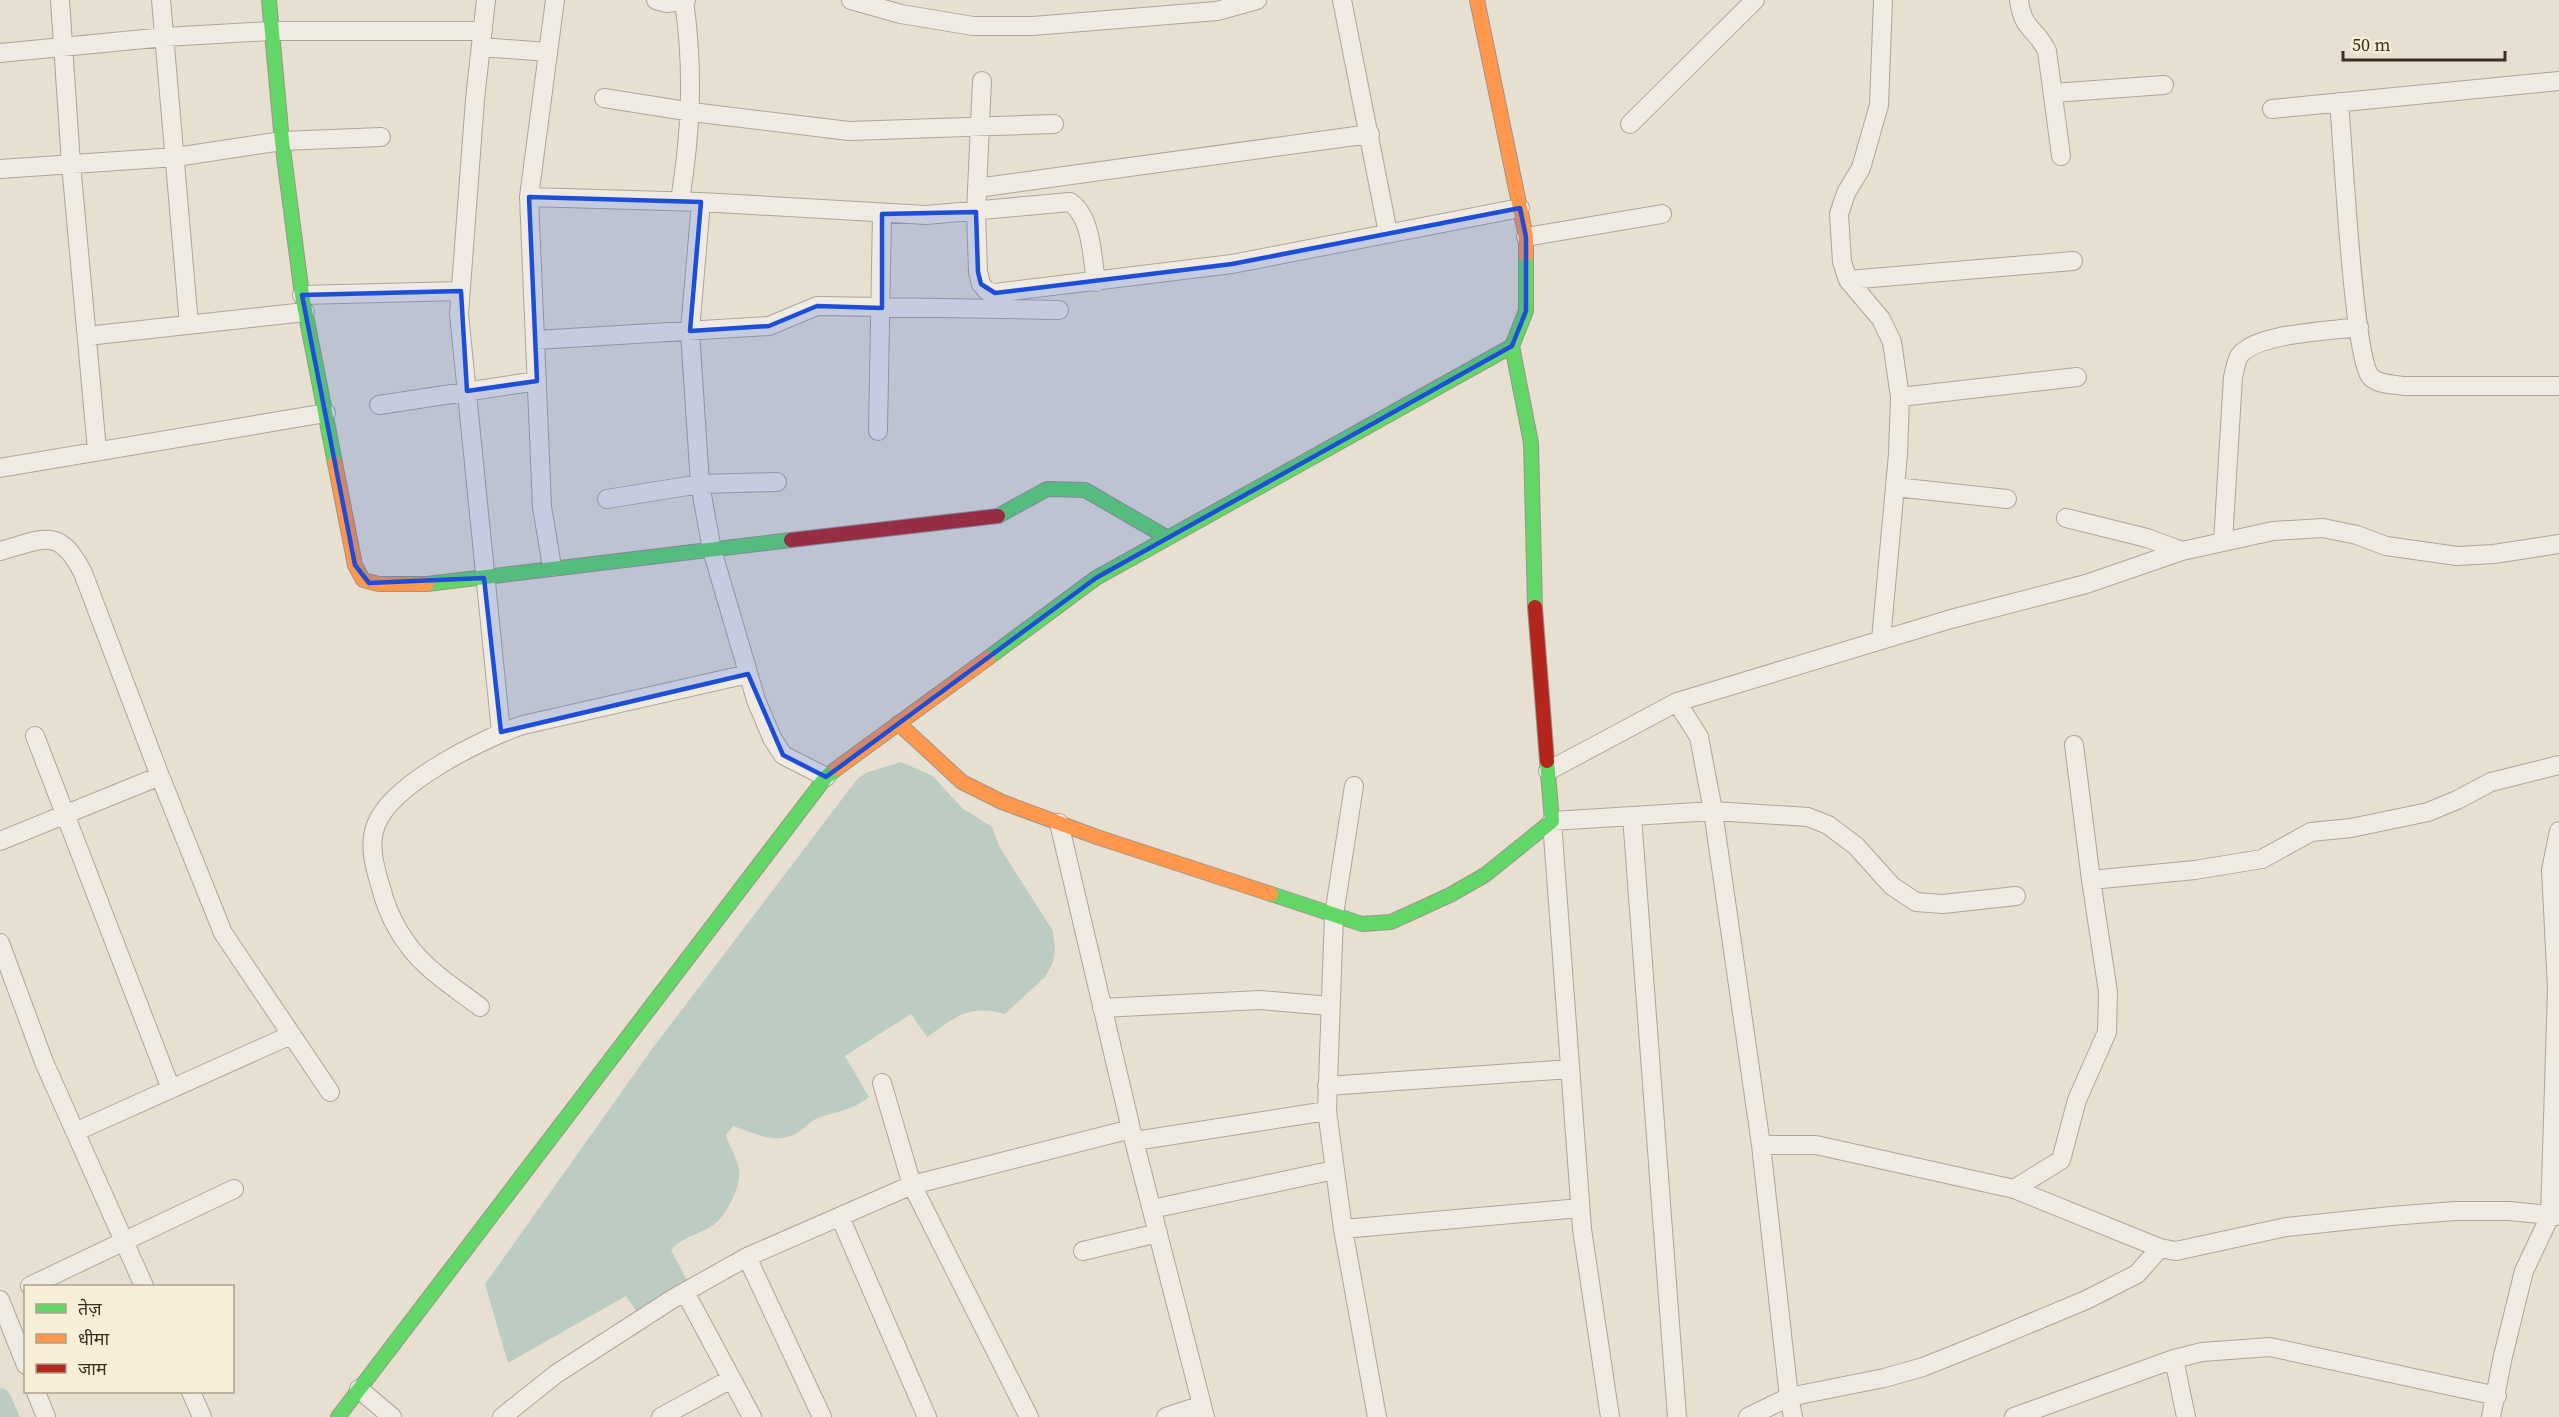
<svg xmlns="http://www.w3.org/2000/svg" width="2559" height="1417" viewBox="0 0 2559 1417" font-family="'Source Serif 4','Noto Sans Devanagari',serif">
  <style>
    .water { fill: #bcccc2 }
    .lines { fill: none; stroke-linecap: round; stroke-linejoin: round }
    .canal { stroke: #bcccc2; stroke-width: 22 }
    .street-casing { stroke: #ada599; stroke-width: 20 }
    .fast-casing { stroke: #9c958a; stroke-width: 16 }
    .slow-casing { stroke: #9c958a; stroke-width: 16 }
    .jam-casing { stroke: #9c958a; stroke-width: 16 }
    .street { stroke: #efebe3; stroke-width: 18 }
    .fast { stroke: #63d668; stroke-width: 14 }
    .slow { stroke: #ff974d; stroke-width: 14 }
    .jam { stroke: #b3261e; stroke-width: 14 }
    .marked { fill: #1d4ed8; fill-opacity: 0.2; stroke: #1d4ed8; stroke-width: 4.5; stroke-linejoin: round }
  </style>
  <rect width="100%" height="100%" fill="#e7e0d1"/>
  <!-- water -->
  <path class="water" d="M901,762l32,14 29,32 30,19 7,19 54,85 2,18 -2,13 -8,15 -40,37c-37,-10 -49,3 -78,23l-16,-23 -66,42 24,41c-16,13 -31,14 -51,21 -9,3 -14,12 -23,16 -23,11 -40,-1 -62,-8l-7,9c4,13 11,22 13,35 3,17 -15,52 -32,59 -14,7 -26,9 -36,21l17,32 -50,32 -12,-18 -118,67 -23,-79 167,-235 206,-271 10,-6z"/>
  <g class="lines">
    <!-- canal -->
    <path class="canal" d="M0,1399l8,18"/>
    <!-- street casing -->
    <g class="street-casing">
      <path id="street" d="M60,0l11,164 26,286
        M161,0l28,325
        M486,0l-11,99 -16,215 42,418
        M656,0l11,3 19,-3
        M851,0l50,14 72,12h60l184,-15 40,-11
        M1342,0l46,233
        M2019,0c4,31 17,28 28,51l14,105
        M481,47l67,5
        M0,53l165,-16 106,-6h212
        M982,81l-6,131 2,60 3,12 6,7 8,2 237,-29 288,-56
        M2053,93l111,-8
        M604,98l88,14 157,19 205,-7
        M2339,102c4,43 14,251 31,274 7,9 24,8 34,10h155
        M2272,109l287,-28
        M1630,124l125,-124
        M0,169l176,-12 106,-16 99,-4
        M977,188l393,-54
        M529,197l172,5 225,13 144,-13c22,15 22,55 26,80
        M680,201c11,-70 14,-130 4,-200
        M701,202l-11,129 10,153 12,66 44,150 16,38 11,17 43,22
        M1526,237l136,-23
        M1848,280l225,-19
        M302,295l159,-4
        M87,336l218,-24
        M536,340l233,-14 48,-20 242,4
        M1900,397l177,-20
        M379,405l158,-24
        M878,431l4,-217
        M0,468l326,-55
        M1895,487l112,12
        M607,499l93,-15 77,-2
        M2066,518l81,20 35,13
        M2223,542l10,-165c2,-7 3,-17 7,-22 17,-22 91,-24 119,-28
        M0,551c44,-12 59,-25 83,22l77,203 63,157 107,159
        M552,567l-10,-60 -13,-310 26,-197
        M1881,640l17,-186 2,-57 -8,-55 -11,-23 -33,-39 -6,-18 -3,-48 7,-21 15,-25 18,-63 4,-105
        M1677,702l22,35 14,74 48,334
        M35,736l136,353
        M2074,745l17,135
        M1548,771l129,-69 274,-83 135,-35 96,-33 91,-20 50,-3 34,7 29,11 71,10 37,-2 65,-10
        M1354,786l-20,129 -7,196 16,118 34,188
        M1632,816l45,601
        M1059,823l72,306 74,288
        M0,841l160,-65
        M0,943l44,119 100,224
        M480,1007c-18,-14 -37,-26 -54,-42 -22,-20 -38,-49 -45,-77 -6,-20 -13,-43 -5,-63 15,-41 107,-87 147,-100l225,-51
        M1102,1008l158,-8 70,6
        M882,1083l30,102 117,232
        M1327,1086l243,-17
        M75,1132l216,-97
        M1135,1141l192,-30
        M2014,1189l47,-29 16,-60 30,-68 1,-40 -17,-112 104,-10 67,-11 49,-27 40,-4 77,-16 29,-12 34,-18 68,-17
        M1152,1209l182,-39
        M840,1217l87,200
        M1343,1229l237,-21
        M1083,1251l75,-18
        M747,1257l75,160
        M30,1286l204,-97
        M685,1292l67,125
        M0,1300l26,65
        M2174,1359l12,58
        M359,1389l33,28
        M36,1392l10,25
        M191,1392l11,25
        M502,1417l54,-43 118,-76 73,-41 165,-72 219,-56
        M661,1417l70,-38
        M1166,1417l36,-12
        M1610,1417l-28,-188 -30,-408 161,-10 95,6 20,8 28,21 36,40 24,16 27,2 73,-8
        M1748,1417l41,-20 -28,-252h55l198,44 146,59 16,3 110,-24 105,-11 64,-5h54l50,5
        M1793,1417l-4,-20 95,-19 39,-11 60,-24 103,-43 51,-26 23,-26
        M2014,1417l160,-58 28,-7 68,-5 227,49
        M2491,1417l12,-61 21,-85 26,-55 7,-227 -6,-119 8,-39"/>
    </g>
    <!-- fast casing -->
    <g class="fast-casing">
      <path id="fast" d="M269,0l13,141 20,154 33,168
        M1512,346l19,97 4,164
        M998,516l49,-27 38,1 83,48
        M427,584l364,-44
        M988,658l108,-80 416,-232 14,-35v-56
        M1271,894l91,30 29,-2 59,-27 35,-20 67,-54 -5,-60
        M338,1417l488,-640 10,-8"/>
    </g>
    <!-- slow casing -->
    <g class="slow-casing">
      <path id="slow" d="M1477,0l49,237v18
        M335,463l20,102 8,15 16,4h48
        M898,723l64,59 40,20 95,35 174,57
        M836,769l152,-111"/>
    </g>
    <!-- jam casing -->
    <g class="jam-casing">
      <path id="jam" d="M791,540l207,-24
        M1535,607l12,154"/>
    </g>
    <!-- street -->
    <use href="#street" class="street"/>
    <!-- fast -->
    <use href="#fast" class="fast"/>
    <!-- slow -->
    <use href="#slow" class="slow"/>
    <!-- jam -->
    <use href="#jam" class="jam"/>
  </g>
  <!-- marked area -->
  <path class="marked" d="M529,197l172,5 -11,129 79,-5 48,-20 65,2v-94l94,-2 2,60 3,12 14,9 237,-29 288,-56 6,29v74l-14,35 -416,232 -270,199 -43,-22 -35,-81 -247,58 -17,-154 -115,5 -14,-18 -53,-270 159,-4 6,100 70,-10z"/>
  <!-- legend -->
  <rect x="24" y="1285" width="210" height="108" fill="#f7eed8" stroke="#ada18e" stroke-width="1.5"/>
  <rect x="36" y="1304" width="30" height="9" fill="#63d668" stroke="#ada18e" stroke-width="1.5"/>
  <text x="78" y="1315" font-size="18" fill="#3d2e20">तेज़</text>
  <rect x="36" y="1334" width="30" height="9" fill="#ff974d" stroke="#ada18e" stroke-width="1.5"/>
  <text x="78" y="1345" font-size="18" fill="#3d2e20">धीमा</text>
  <rect x="36" y="1364" width="30" height="9" fill="#b3261e" stroke="#ada18e" stroke-width="1.5"/>
  <text x="78" y="1375" font-size="18" fill="#3d2e20">जाम</text>
  <!-- scale -->
  <path d="M2343 51v9h162v-9" fill="none" stroke="#3d2e20" stroke-width="3"/>
  <text x="2352" y="51" font-size="18" fill="#3d2e20" stroke="#f7eed8" stroke-width="4.5" paint-order="stroke">50 m</text>
</svg>
